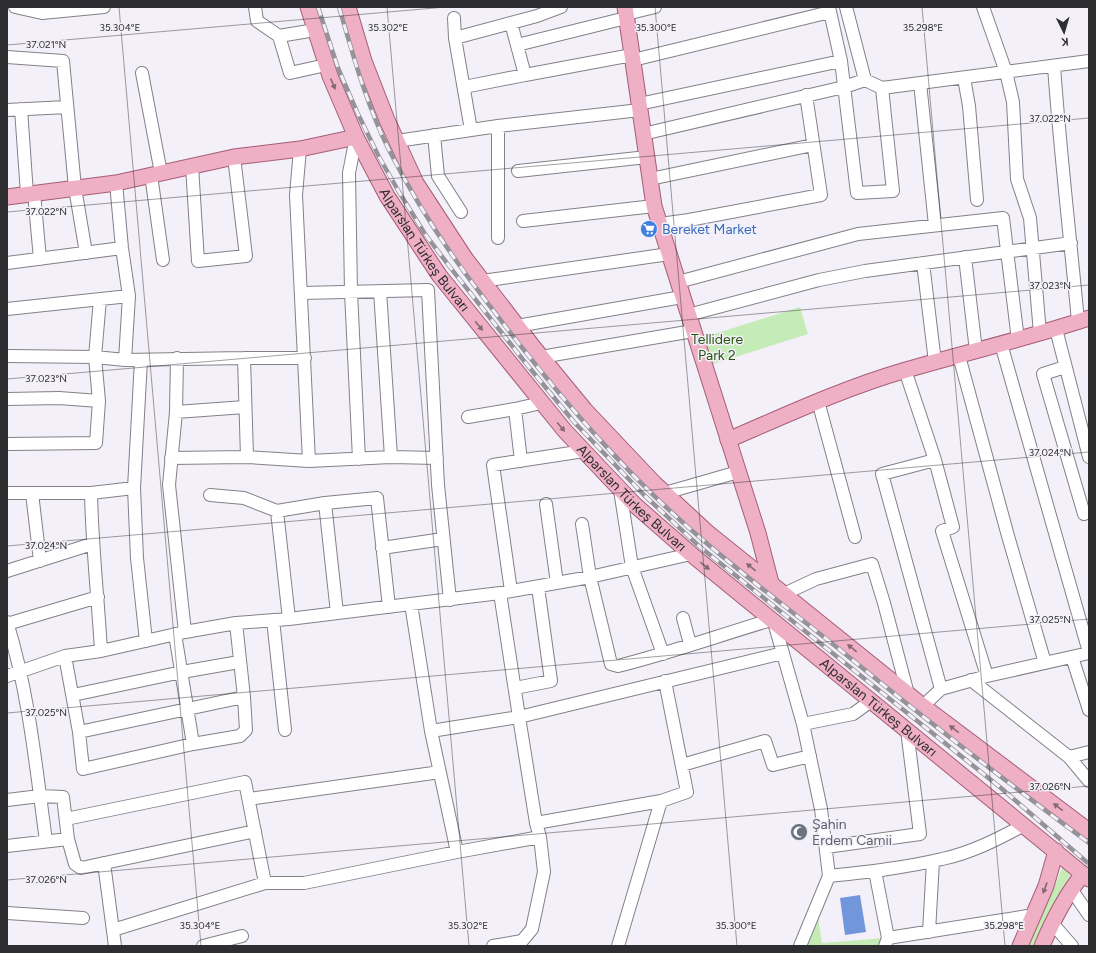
<svg xmlns="http://www.w3.org/2000/svg" width="1096" height="953" viewBox="0 0 1096 953" font-family="Figtree,sans-serif">
  <style>
    .green { fill: #c5ecb6 }
    .water { fill: #7196da }
    .lines { fill: none; stroke-linecap: round; stroke-linejoin: round }
    .minor-casing { stroke: #838088; stroke-width: 14 }
    .major-casing { stroke: #a55e76; stroke-width: 17 }
    .minor { stroke: #fff; stroke-width: 12 }
    .major { stroke: #efafc4; stroke-width: 15 }
    .rail-casing { stroke: #959399; stroke-width: 4.5 }
    .rail { stroke: #f3f0f9; stroke-width: 3; stroke-dasharray: 9; stroke-linecap: butt }
    .oneway { fill: #856873 }
    .ticks { fill: none; stroke: #2e2d30; stroke-width: 1; stroke-opacity: 0.45 }
    .labels { text-anchor: middle; dominant-baseline: central; stroke-width: 3; stroke-linejoin: round; paint-order: stroke }
    .shop-label { font-size: 14px; fill: #366cbe; stroke: #f3f0f9; text-anchor: start }
    .street-label { font-size: 14px; fill: #2e2d30; stroke: #f3f0f9 }
    .park-label { font-size: 14px; fill: #26550e; stroke: #f3f0f9 }
    .worship-label { font-size: 14px; fill: #5b616d; stroke: #f3f0f9; text-anchor: start }
    .ticks-label { font-size: 10px; text-anchor: middle; fill: #2e2d30; stroke: #f3f0f9; stroke-width: 3; stroke-linejoin: round; paint-order: stroke }
  </style>
  <rect width="100%" height="100%" fill="#f3f0f9"/>
  <!-- green -->
  <path class="green" d="M800,307l8,27 -101,32 -9,-27z
    M1063,865l9,6 -38,75h-6l24,-53z
    M818,917l4,26 62,-5 -3,8h-74z"/>
  <!-- water -->
  <path class="water" d="M860,895l6,37 -21,3 -5,-37z"/>
  <g class="lines">
    <!-- minor casing -->
    <g class="minor-casing">
      <path id="minor" d="M15,7l27,6 62,-6
        M255,7l2,14 22,15 11,37 36,-8
        M829,7l12,54 16,132 36,-2 -11,-103
        M846,7l19,73
        M983,7l23,65 7,30 4,77 13,39 10,115
        M626,14l29,-7
        M454,18l1,20 16,92
        M279,36l36,-6
        M455,38l82,-22 24,-9
        M517,45l109,-27
        M7,57l56,4 12,127 11,65
        M633,60l197,-48
        M1054,66c6,85 16,170 24,255
        M142,73l19,100
        M525,75l107,-20
        M964,78l5,28 8,94
        M920,83l15,142
        M464,87l61,-12 -14,-52
        M639,104l202,-43
        M21,109l6,85
        M7,110l60,-3
        M498,126v112
        M643,134l201,-47 21,-7 17,8 207,-27
        M434,135l4,41 23,36
        M356,137l-7,36 2,119 8,167
        M397,141l101,-15 142,-16
        M300,149l-4,46 13,266
        M192,166l6,95 48,-5 -12,-99
        M518,171l129,-14
        M151,175l12,85
        M650,179l163,-34
        M116,183l6,65 7,48 -4,64
        M34,193l6,66
        M523,221l131,-15
        M660,224l29,-4 132,-25 -15,-100
        M965,257l11,94
        M7,263l115,-15
        M923,263l12,99
        M482,281l187,-27
        M678,282l180,-48 145,-16 15,122
        M380,291l11,166
        M302,293l126,-3 10,195 12,115
        M7,309l122,-13
        M688,315l131,-35 46,-9 206,-28
        M517,326l165,-29
        M1056,329l33,128
        M1001,344l88,308
        M7,356l88,1 30,3 119,-2h61
        M959,356l49,180 37,127
        M541,357l152,-26
        M177,358l-1,54 -7,73 16,147
        M244,358l3,99
        M141,360l-7,128 3,70 9,83
        M1065,367l-22,7 41,140 5,-2
        M905,370l30,90 18,67 -11,4 45,145
        M7,399l52,-1 40,3
        M818,401l37,136
        M176,412l69,-5
        M468,417l47,-8
        M7,444l89,-1 3,-42 -4,-44 5,-58
        M171,458l76,-1 62,4 82,-4 46,1
        M935,460l-53,14 59,215
        M521,461l-6,-52 26,-6
        M620,490l12,77 31,87
        M7,493h84l43,-5
        M32,493l8,68
        M91,493c1,53 7,105 10,158
        M665,493l73,-21
        M210,495l34,3 33,13 48,-8 52,-5 12,109
        M325,503l12,110
        M546,504l11,79
        M277,511l12,108
        M582,524l8,53 21,87 7,2c52,-13 102,-31 153,-46
        M382,548l61,-9
        M7,571l85,-27
        M511,591l-18,-126 91,-14
        M500,593l19,124 264,-64
        M784,594l32,-15 56,-15 12,39 24,91
        M411,604l20,127 26,121
        M683,618l7,26
        M273,620l12,110
        M7,622c22,71 29,146 39,219
        M774,622l29,102 18,85 8,67 -29,70
        M7,624l91,-27
        M175,634l18,110
        M65,656l14,76 165,-35 -8,-74
        M1072,657l17,53
        M7,676l58,-20 36,-5 84,-19 51,-9 53,-4 211,-26 90,-16 101,-23
        M971,680l98,77 20,24
        M515,688l36,-7 -13,-94
        M73,695l109,-23 57,-10
        M923,706l18,-17 46,-13 102,-23
        M803,724l50,-10 18,-13
        M431,731l88,-14 17,106
        M79,732l4,37 110,-25 47,-8 6,-6 -2,-33
        M1069,757l20,-5
        M682,765l83,-24 8,24 37,-9
        M249,799l191,-27
        M7,800l33,-4 23,1 5,42 7,25 6,4 174,-37
        M66,819l179,-37 20,101
        M7,846l61,-7
        M826,847l94,-13 -13,-104
        M104,863l11,83
        M875,871l13,67 -3,8
        M829,876c37,-4 75,-8 113,-17 29,-6 56,-20 82,-34
        M1071,889l18,26
        M7,913l76,5
        M1052,923l20,23
        M113,930l152,-47h39l153,-31 83,-15 -4,-14 125,-22 26,-9 -22,-111
        M929,932l4,-71
        M888,938l146,-23
        M203,946l39,-10
        M493,946l29,-5 10,-12 12,-57 -4,-35
        M618,946l43,-145"/>
    </g>
    <!-- major casing -->
    <g class="major-casing">
      <g id="major">
        <path id="s1" d="M308,7l22,69 26,61 31,59 52,79 126,156 70,74 56,49 398,325"/>
        <path d="M348,7l16,54 23,59 29,63 49,75 69,90 51,62 69,73 53,49 216,174 166,125"/>
        <path d="M625,7l29,199 104,327 13,50"/>
        <path d="M7,197l109,-14 118,-26 66,-8 56,-12"/>
        <path d="M728,440c58,-25 116,-52 178,-70 61,-18 123,-32 183,-52"/>
        <path d="M1020,946l26,-60 10,-35"/>
        <path d="M1042,946c11,-26 23,-50 41,-72"/>
      </g>
    </g>
    <!-- minor -->
    <use href="#minor" class="minor"/>
    <!-- major -->
    <use href="#major" class="major"/>
    <!-- rail casing -->
    <g class="rail-casing">
      <path id="rail" d="M318,7l20,61 19,44 21,43 21,37 26,42 28,37 71,90 50,61 70,73 56,52 301,241 88,76
        M339,7c14,48 27,96 49,141 21,41 45,81 72,118 14,20 30,40 45,60 60,77 124,152 199,215 44,38 90,72 135,108 82,67 165,131 250,194"/>
    </g>
    <!-- rail -->
    <use href="#rail" class="rail"/>
  </g>
  <!-- one-way arrows -->
  <defs><path id="oneway-solid" d="M-6-.8H1V-3.2L6.5 0L1 3.2V.8H-6Z"/></defs>
  <g class="oneway">
    <use href="#oneway-solid" transform="translate(333 84) rotate(67)"/>
    <use href="#oneway-solid" transform="translate(479 326) rotate(51)"/>
    <use href="#oneway-solid" transform="translate(561 427) rotate(50)"/>
    <use href="#oneway-solid" transform="translate(705 566) rotate(39)"/>
    <use href="#oneway-solid" transform="translate(751 567) rotate(-141)"/>
    <use href="#oneway-solid" transform="translate(852 648) rotate(-141)"/>
    <use href="#oneway-solid" transform="translate(954 729) rotate(-143)"/>
    <use href="#oneway-solid" transform="translate(1058 807) rotate(-143)"/>
    <use href="#oneway-solid" transform="translate(1045 888) rotate(110)"/>
  </g>
  <!-- ticks -->
  <path class="ticks" d="M119,7l82,939M387,7l82,939M655,7l82,939M922,7l83,939M7,45l439,-38M7,212l1082,-94M7,379l1082,-94M7,546l1082,-94M7,713l1082,-94M7,880l1082,-94"/>
  <!-- icons -->
  <defs>
    <g id="supermarket-disc" transform="scale(0.9)"><circle r="9.5" fill="#3f7fe0" stroke="#f3f0f9"/><path d="M-6-5.5h2.5l.6 2H6L4.5 2H-2.5L-4.4-4H-6ZM-1.5 3.2a1.3 1.3 0 1 0 .1 0ZM3 3.2a1.3 1.3 0 1 0 .1 0Z" fill="#fff"/></g>
    <g id="mosque-disc" transform="scale(0.9)"><circle r="9.5" fill="#6b7280" stroke="#f3f0f9"/><path d="M3.5-4.9A6 6 0 1 0 3.5 4.9A5 5 0 1 1 3.5-4.9Z" fill="#fff"/></g>
  </defs>
  <g fill-rule="evenodd">
    <use href="#supermarket-disc" x="649" y="229"/>
    <use href="#mosque-disc" x="799" y="832"/>
  </g>
  <g class="labels">
    <!-- shop labels -->
    <g class="shop-label">
      <text x="662" y="229">Bereket Market</text>
    </g>
    <!-- street labels -->
    <g class="street-label">
      <text stroke="none"><textPath href="#s1" startOffset="271">Alparslan Türkeş Bulvarı</textPath></text>
      <text stroke="none"><textPath href="#s1" startOffset="595">Alparslan Türkeş Bulvarı</textPath></text>
      <text stroke="none"><textPath href="#s1" startOffset="919">Alparslan Türkeş Bulvarı</textPath></text>
    </g>
    <!-- park labels -->
    <g class="park-label">
      <text x="717" y="339">Tellidere<tspan x="717" dy="16">Park 2</tspan></text>
    </g>
    <!-- worship labels -->
    <g class="worship-label">
      <text x="812" y="824">Şahin<tspan x="812" dy="16">Erdem Camii</tspan></text>
    </g>
  </g>
  <g class="ticks-label">
    <text x="120" y="31">35.304°E</text>
    <text x="388" y="31">35.302°E</text>
    <text x="656" y="31">35.300°E</text>
    <text x="923" y="31">35.298°E</text>
    <text x="46" y="48">37.021°N</text>
    <text x="1050" y="122">37.022°N</text>
    <text x="46" y="215">37.022°N</text>
    <text x="1050" y="289">37.023°N</text>
    <text x="46" y="382">37.023°N</text>
    <text x="1050" y="456">37.024°N</text>
    <text x="46" y="549">37.024°N</text>
    <text x="1050" y="623">37.025°N</text>
    <text x="46" y="716">37.025°N</text>
    <text x="1050" y="790">37.026°N</text>
    <text x="46" y="883">37.026°N</text>
    <text x="200" y="929">35.304°E</text>
    <text x="468" y="929">35.302°E</text>
    <text x="736" y="929">35.300°E</text>
    <text x="1004" y="929">35.298°E</text>
  </g>
  <!-- border -->
  <rect width="1096" height="953" fill="none" stroke="#2e2d30" stroke-width="16"/>
  <!-- north arrow -->
  <g transform="translate(1064 32) rotate(175)" stroke="#f3f0f9" stroke-width="3" paint-order="stroke">
  <path d="M0-3L7 15L0 10L-7 15Z" fill="#2e2d30"/>
  <text y="-6" font-size="11" font-weight="bold" text-anchor="middle" fill="#2e2d30">K</text>
  </g>
</svg>
